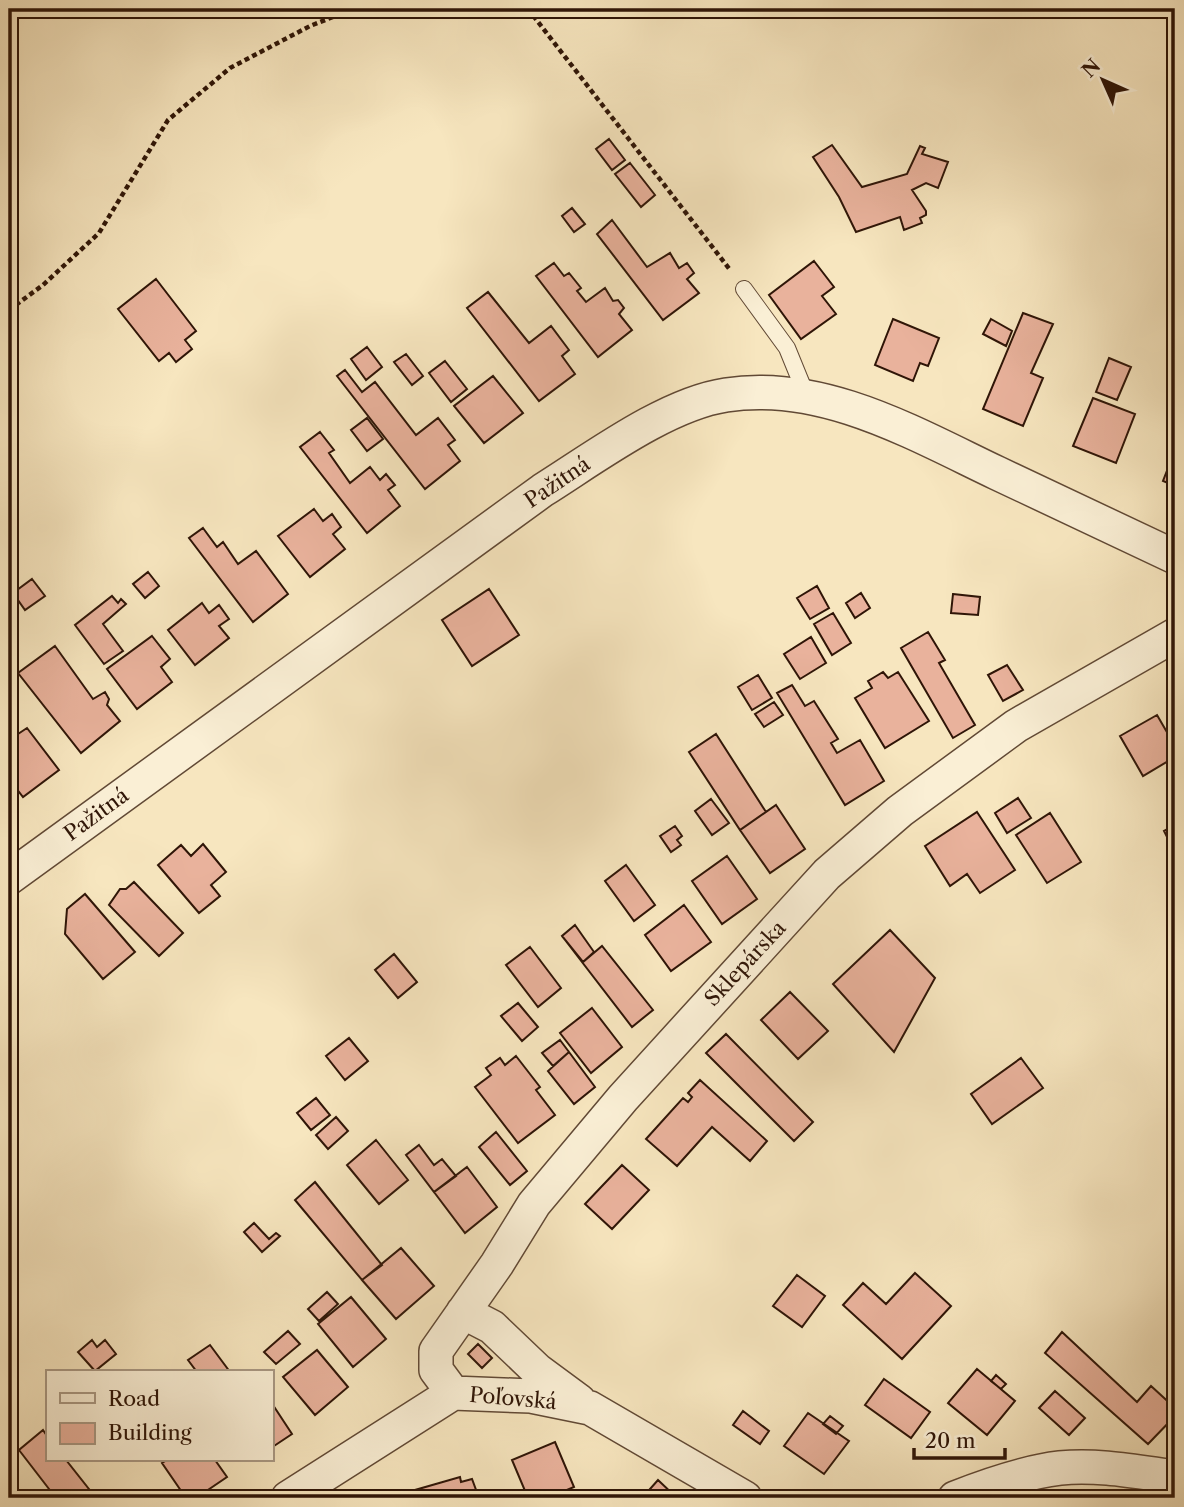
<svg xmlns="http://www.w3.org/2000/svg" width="1184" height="1507" viewBox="0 0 1184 1507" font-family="'Libre Caslon Text',serif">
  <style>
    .building { fill: #e9b29c; stroke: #2f1507; stroke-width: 2 }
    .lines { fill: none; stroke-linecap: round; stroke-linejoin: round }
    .lane-casing { stroke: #614935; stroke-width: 18 }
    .street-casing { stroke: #614935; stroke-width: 36 }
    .path { stroke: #2f1507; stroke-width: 4.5; stroke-dasharray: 5 3.5; stroke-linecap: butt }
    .lane { stroke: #faefd5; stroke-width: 16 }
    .street { stroke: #faefd5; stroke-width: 33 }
    .labels { text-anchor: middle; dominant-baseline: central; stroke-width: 5; stroke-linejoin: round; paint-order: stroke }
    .street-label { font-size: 21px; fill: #2f1507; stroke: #faefd5 }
  </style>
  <rect width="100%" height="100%" fill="#f7e6bf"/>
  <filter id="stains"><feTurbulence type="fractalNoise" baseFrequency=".00286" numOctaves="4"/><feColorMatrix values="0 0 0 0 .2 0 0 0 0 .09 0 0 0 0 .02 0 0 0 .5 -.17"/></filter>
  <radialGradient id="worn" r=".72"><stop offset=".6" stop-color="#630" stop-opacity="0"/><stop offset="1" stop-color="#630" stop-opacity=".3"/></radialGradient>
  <!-- building -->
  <path class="building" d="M609,139l16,21 -13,10 -16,-21z
    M832,145l30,42 45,-13 13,-28 5,2 -3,6 26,8 -10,26 -12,-5 -14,7 14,21v4l-6,3 2,5 -18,7 -4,-13 -44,15 -17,-35 -26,-40z
    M630,163l25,32 -14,12 -26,-33z
    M572,208l13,16 -11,8 -12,-16z
    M612,220l35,47 23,-14 9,15 8,-5 7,10 -7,6 12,14 -36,27 -66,-86z
    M814,261l20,26 -12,9 14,18 -35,25 -32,-44z
    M554,263l10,13 5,-3 12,15 -4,3 9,11 19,-14 8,13 5,-1 6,8 -5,6 13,16 -34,27 -62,-81z
    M156,279l40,52 -11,9 7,9 -16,13 -7,-9 -10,8 -41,-52z
    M488,292l41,51 22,-17 18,24 -7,6 13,18 -36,27 -72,-93z
    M1023,313l30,11 -22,49 12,5 -20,48 -40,-17z
    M893,319l46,19 -11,28 -8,-3 -7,18 -38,-16z
    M991,319l21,12 -6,15 -23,-12z
    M367,347l15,20 -16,13 -15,-21z
    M406,354l17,22 -11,9 -18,-23z
    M1109,358l22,9 -14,33 -21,-8z
    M445,361l22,28 -16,13 -22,-29z
    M345,370l17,22 13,-10 41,53 22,-17 17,22 -7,5 12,16 -35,28 -88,-113z
    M493,376l30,37 -39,30 -30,-37z
    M1093,398l42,16 -19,49 -43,-17z
    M367,418l16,21 -16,12 -16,-21z
    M320,432l14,18 -5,3 21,30 20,-16 10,13 6,-6 9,11 -7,5 12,16 -33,27 -67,-86z
    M1175,450v36l-12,-5z
    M314,509l9,12 9,-7 9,13 -8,7 12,15 -35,28 -32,-41z
    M203,528l14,19 6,-5 15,22 18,-13 32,43 -35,28 -64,-84z
    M148,572l11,14 -14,12 -12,-14z
    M32,579l13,17 -20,14 -12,-17z
    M817,586l12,22 -19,11 -13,-21z
    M489,589l30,46 -47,31 -30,-46z
    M861,593l9,15 -15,10 -9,-15z
    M953,594l27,3 -2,18 -27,-2z
    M112,596l6,7 3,-4 5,5 -23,20 20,27 -19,13 -29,-39z
    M202,603l7,10 10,-8 10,14 -10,7 10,12 -34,27 -27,-35z
    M833,613l18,30 -19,12 -18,-31z
    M928,632l17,28 -6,3 36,62 -22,13 -52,-90z
    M152,636l18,23 -9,8 11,15 -35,27 -30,-40z
    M811,637l15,26 -26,16 -16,-25z
    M55,646l38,53 12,-7 4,7 -2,6 13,16 -39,32 -63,-80z
    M1007,665l16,25 -20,11 -15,-26z
    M883,672l5,6 10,-6 31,49 -44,27 -30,-50 17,-10 -4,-7z
    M758,675l14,23 -20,12 -14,-23z
    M792,685l13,21 9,-5 24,38 -7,4 6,10 23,-13 24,41 -39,24 -68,-112z
    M774,702l9,13 -19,12 -9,-13z
    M1157,715l18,31v11l-32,19 -23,-40z
    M27,728l32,42 -36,27 -14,-18v-39z
    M716,734l50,78 -26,18 -51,-78z
    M1018,798l13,20 -24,15 -12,-20z
    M711,799l18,24 -17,12 -17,-24z
    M776,805l29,44 -35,24 -30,-43z
    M977,812l38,58 -35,23 -13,-19 -17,12 -25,-40z
    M1050,813l31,49 -34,21 -31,-48z
    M1175,825v26h-1l-10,-20z
    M675,826l7,10 -5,4 4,5 -10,7 -11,-16z
    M203,844l23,28 -15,13 9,11 -21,17 -41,-48 23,-20 10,11z
    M727,856l30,43 -35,25 -30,-43z
    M626,865l29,40 -21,16 -29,-40z
    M134,882l49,51 -24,23 -50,-51 11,-16h6z
    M85,894l50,58 -32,27 -38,-45 2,-25z
    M684,905l27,37 -40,29 -26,-36z
    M575,925l19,27 -11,10 -21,-26z
    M890,930l45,48 -41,74 -61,-68z
    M562,936l21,26 19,-16 51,64 -21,17z
    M530,947l31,41 -23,19 -32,-42z
    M394,954l23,28 -19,16 -23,-28z
    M790,992l38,39 -30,28 -37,-39z
    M518,1003l20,24 -16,14 -21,-25z
    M592,1008l30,39 -31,26 -31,-40z
    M726,1034l87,88 -19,19 -88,-88z
    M349,1038l19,23 -23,19 -19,-24z
    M560,1040l9,12 -16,14 -11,-13z
    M569,1052l26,35 -21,17 -26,-33z
    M516,1056l24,31 -4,3 19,25 -37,28 -43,-56 16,-12 -5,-7 14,-10 5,7z
    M1021,1058l22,30 -51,36 -21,-30z
    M700,1080l67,61 -17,20 -38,-34 -35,39 -31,-27 37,-41 5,4 4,-5 -4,-4z
    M316,1098l14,17 -19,15 -14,-17z
    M336,1117l12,14 -20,18 -12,-14z
    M496,1132l31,39 -17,14 -31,-38z
    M376,1140l32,40 -29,24 -32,-39z
    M419,1145l15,20 8,-6 14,17 -22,16 -28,-37z
    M622,1165l27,25 -37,39 -27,-25z
    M467,1167l30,40 -32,26 -31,-41z
    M315,1182l67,83 -20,15 -67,-80z
    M254,1223l15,16 7,-6 4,3 -18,16 -18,-20z
    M401,1248l33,38 -38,33 -34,-39z
    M915,1273l36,33 -49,53 -59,-54 20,-22 23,21z
    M797,1275l28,21 -23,31 -29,-21z
    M327,1292l11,12 -19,17 -11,-12z
    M351,1297l35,42 -33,28 -35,-43z
    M288,1331l12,13 -24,20 -12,-12z
    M1062,1332l75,70 14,-16 24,22v8l-27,28 -103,-91z
    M92,1340l5,7 8,-7 11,14 -21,17 -17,-19z
    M478,1344l14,14 -10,10 -14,-14z
    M210,1345l20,27h-33l-9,-12z
    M317,1350l31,37 -33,28 -32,-38z
    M977,1369l38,32 -28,34 -39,-32z
    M996,1375l10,9 -5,5 -10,-8z
    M884,1379l46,33 -19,26 -46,-33z
    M1055,1391l30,27 -16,17 -30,-27z
    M271,1402l21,32 -21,14z
    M743,1411l26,20 -9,13 -27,-19z
    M808,1413l41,28 -25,33 -40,-28z
    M830,1416l13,10 -7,8 -13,-10z
    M43,1430l4,6v24h19l30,38h-40l-37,-48z
    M555,1442l19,45 -26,11h-20l-16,-38z
    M167,1460h48l12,17 -31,21h-10l-24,-35z
    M460,1477l1,5 11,-3 7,19h-61l-3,-8z
    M658,1480l19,18h-35z"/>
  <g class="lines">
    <!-- lane casing -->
    <g class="lane-casing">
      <path id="lane" d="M744,289l43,59 20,49"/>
    </g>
    <!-- street casing -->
    <g class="street-casing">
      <path id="street" d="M9,878l534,-388c51,-32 123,-86 183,-95 96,-15 187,38 271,78 60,28 119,56 178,84
        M463,1312l29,15 45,43 42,31
        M453,1393l-17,-23v-19l61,-87 37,-60 89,-106 204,-224 73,-63 116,-85 159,-91
        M288,1498l165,-105 78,3 59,12 155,90
        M955,1498c33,-13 70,-26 105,-30 38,-4 78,4 115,9"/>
    </g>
    <!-- path -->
    <path class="path" d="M528,9l203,262
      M9,310l34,-25 56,-52 69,-113 62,-52 80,-42 43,-17"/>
    <!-- lane -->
    <use href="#lane" class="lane"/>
    <!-- street -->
    <use href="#street" class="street"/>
  </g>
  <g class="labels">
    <!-- street labels -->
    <g class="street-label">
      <text transform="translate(557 482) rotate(-34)">Pažitná</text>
      <text transform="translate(96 814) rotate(-36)">Pažitná</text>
      <text transform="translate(745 963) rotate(-47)">Sklepárska</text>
      <text transform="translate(513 1398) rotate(5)">Poľovská</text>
    </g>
  </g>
  <!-- margin -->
  <rect width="1184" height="1507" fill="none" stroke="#f7e6bf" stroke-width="35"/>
  <rect x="10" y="10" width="1163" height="1486" fill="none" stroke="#2f1507" stroke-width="3.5"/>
  <rect x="18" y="18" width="1149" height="1472" fill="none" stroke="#2f1507" stroke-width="2"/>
  <!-- legend -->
  <rect x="46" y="1370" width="228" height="91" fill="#faefd5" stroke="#a99883" stroke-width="2"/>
  <rect x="60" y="1393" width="35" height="10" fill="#faefd5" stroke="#a99883" stroke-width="2"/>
  <text x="108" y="1406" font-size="21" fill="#2f1507">Road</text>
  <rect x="60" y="1423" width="35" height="21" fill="#e9b29c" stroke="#a99883" stroke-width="2"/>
  <text x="108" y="1440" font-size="21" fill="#2f1507">Building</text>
  <!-- north arrow -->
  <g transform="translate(1103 80) rotate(315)" stroke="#faefd5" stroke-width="5" paint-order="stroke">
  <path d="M0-5L12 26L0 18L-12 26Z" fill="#2f1507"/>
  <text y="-10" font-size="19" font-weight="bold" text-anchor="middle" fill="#2f1507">N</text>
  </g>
  <!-- scale -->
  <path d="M914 1448v10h91v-10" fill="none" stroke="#2f1507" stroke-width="3.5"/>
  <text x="925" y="1448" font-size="21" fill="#2f1507" stroke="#faefd5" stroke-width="5" paint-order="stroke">20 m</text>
  <rect width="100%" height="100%" filter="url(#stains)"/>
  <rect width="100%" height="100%" fill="url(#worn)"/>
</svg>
